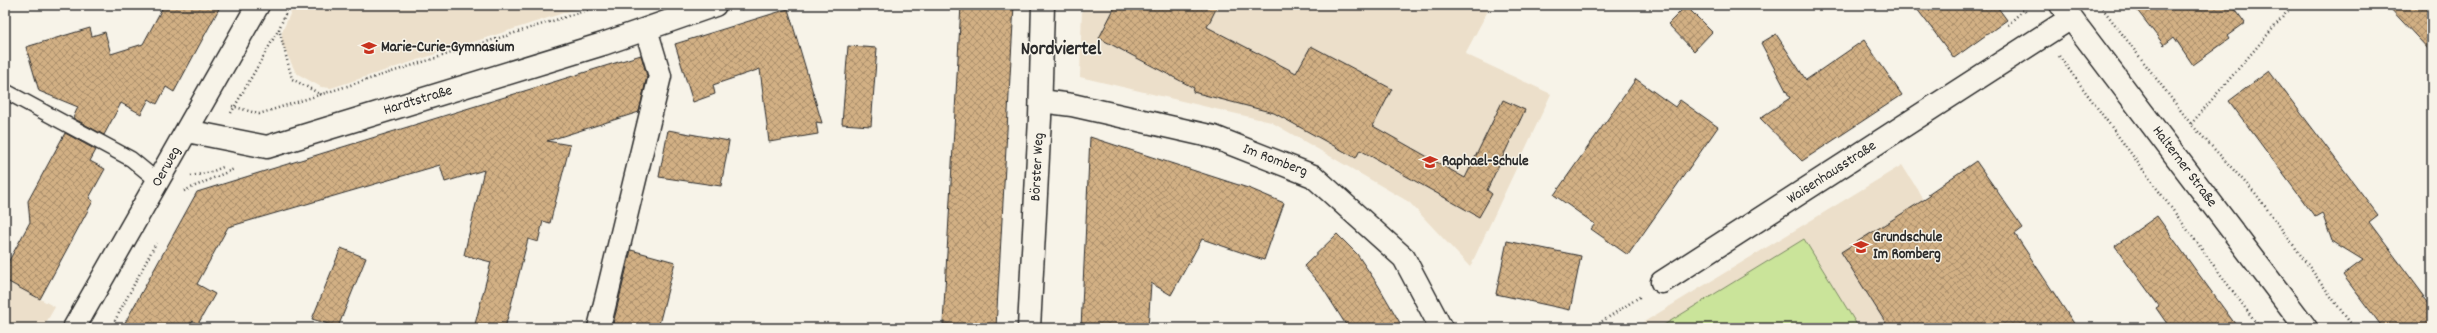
<svg xmlns="http://www.w3.org/2000/svg" width="2437" height="333" viewBox="0 0 2437 333" font-family="Dekko,sans-serif">
  <style>
    .built { fill: #ecdfca }
    .green { fill: #cae49a; stroke: #7a8862 }
    .building { fill: url(#building-cross-hatch); stroke: #2b2b2b }
    .lines { fill: none; stroke-linecap: round; stroke-linejoin: round }
    .service-casing { stroke: #2b2b2b; stroke-width: 17 }
    .minor-casing { stroke: #2b2b2b; stroke-width: 25 }
    .secondary-casing { stroke: #2b2b2b; stroke-width: 25 }
    .path { stroke: #2b2b2b; stroke-width: 2.5; stroke-dasharray: 1 3; stroke-linecap: butt }
    .service { stroke: #f7f3e8; stroke-width: 14 }
    .minor { stroke: #f7f3e8; stroke-width: 22 }
    .secondary { stroke: #f7f3e8; stroke-width: 22 }
    .labels { text-anchor: middle; dominant-baseline: central; stroke-width: 3; stroke-linejoin: round; paint-order: stroke }
    .poi-label { font-size: 15px; font-weight: bold; fill: #2b2b2b; stroke: #f7f3e8; text-anchor: start }
    .street-label { font-size: 15px; fill: #2b2b2b; stroke: #f7f3e8 }
    .district-label { font-size: 19px; font-weight: bold; fill: #2b2b2b; stroke: #f7f3e8 }
  </style>
  <defs>
    <pattern id="building-cross-hatch" width="8" height="8" patternUnits="userSpaceOnUse"><rect width="8" height="8" fill="#d2b084"/><path d="M0 0l8 8M0 8l8-8" fill="none" stroke="#ab8f6c"/></pattern>
  </defs>
  <rect width="100%" height="100%" fill="#f7f3e8"/>
  <filter id="ink" filterUnits="userSpaceOnUse"><feTurbulence type="fractalNoise" baseFrequency=".025" numOctaves="2"/><feDisplacementMap in="SourceGraphic" scale="8" xChannelSelector="R" yChannelSelector="G"/><feConvolveMatrix kernelMatrix="1 2 1 2 8 2 1 2 1" color-interpolation-filters="sRGB"/></filter>
  <g filter="url(#ink)">
    <!-- built -->
    <path class="built" d="M294,5h294l-257,83 -10,-1 -25,-14 -14,-29v-12z
      M1082,5h409l-26,49 86,40 -81,173 -61,-65 -138,-80 -191,-45z
      M1902,165l103,163h-371z
      M5,280l50,27 -12,21h-38z"/>
    <!-- green -->
    <path class="green" d="M1804,239l55,89h-200z"/>
    <!-- building -->
    <path class="building" d="M164,5h57l-47,87 -8,-5 -9,17 -8,-5 -8,15 -20,-11 -17,32 -31,-17 5,-11 -39,-16 -13,-44 64,-19 2,8 13,-4 6,22 32,-10z
      M961,5h53l-18,322 -53,-3z
      M1116,5h102l-11,22 89,46 15,-27 81,43 -19,37 92,52 38,-78 22,10 -38,80 5,4 -13,23 -119,-67 -4,8 -82,-45 -81,-21 1,-4 -95,-50z
      M1914,5h82l11,15 -53,38z
      M2133,5h99l13,18 -18,13 2,3 -36,26 -19,-28 -10,8z
      M2387,5h45v48z
      M1686,6l26,26 -18,19 -26,-27z
      M788,9l34,114 -6,-1 2,12 -49,8 -9,-73 -47,16 2,9 -22,8 -18,-58z
      M1776,34l30,46 58,-40 38,55 -100,66 -42,-43 30,-20 -29,-55z
      M848,46l29,2 -6,78 -29,-2z
      M641,55l6,21 -8,36 -92,29 23,4 -20,78 -7,-2 -5,21 -10,-3 -23,89h-31l17,-66 -27,-7 20,-85 -39,12 -5,-17 -212,62 -31,57 18,10 -17,30 -5,-3 -8,7h-63l75,-136z
      M2269,71l109,144 -9,7 56,75h-2l9,12v19h-49l-40,-53 20,-15 -31,-19 -10,-28 -7,4 -86,-116z
      M1636,79l39,28 5,-7 38,27 -90,128 -37,-26 4,-5 -41,-29z
      M668,130l61,11 -8,45 -62,-9z
      M65,133l31,17 -6,11 15,8 -16,29 4,3 -53,98 -35,-19v-12l25,-46 -2,-21z
      M1090,137l161,52 33,14 -20,57 -62,-21 -31,56 -20,-12 -3,45h-67z
      M1976,161l47,67 -8,6 62,94h-188l-48,-76 89,-56 -2,-2z
      M2157,216l43,60 38,52h-68l-14,-20 3,-2 -44,-60z
      M1337,234l20,20 21,31 25,43h-55l-26,-41 -18,-21z
      M1507,241l74,15 -11,54 -74,-16z
      M341,248l25,10 -28,69 -26,-8z
      M631,250l44,12 -17,66h-46z"/>
    <g class="lines">
      <!-- service casing -->
      <g class="service-casing">
        <path id="service" d="M5,91l126,68 28,23"/>
      </g>
      <!-- minor casing -->
      <g class="minor-casing">
        <path id="minor" d="M1041,101l31,4 142,32 99,39 91,82 37,70
          M187,131l80,16 336,-103 112,-39
          M1662,282l409,-264
          M599,328l61,-252 -14,-47
          M1029,328l11,-210 3,-113"/>
      </g>
      <!-- secondary casing -->
      <g class="secondary-casing">
        <path id="secondary" d="M2061,5l245,323
          M74,328l184,-323"/>
      </g>
      <!-- path -->
      <path class="path" d="M2020,5l7,9
        M2100,5l91,119 65,70 98,134
        M741,9l13,-4
        M2008,25l20,-20
        M279,29l13,50 30,16
        M2059,56l201,272
        M232,106l27,8 344,-109
        M231,113l48,-84 10,-24
        M2191,124l102,-119
        M191,176l20,-4 12,-5
        M184,191l50,-22
        M111,328l45,-85
        M1592,328l49,-32"/>
      <!-- service -->
      <use href="#service" class="service"/>
      <!-- minor -->
      <use href="#minor" class="minor"/>
      <!-- secondary -->
      <use href="#secondary" class="secondary"/>
    </g>
  </g>
  <!-- icons -->
  <defs>
    <g id="school-bare" transform="scale(1.2)"><path d="M0-5L7-2L0 1L-7-2ZM-4 1L0 2.5L4 1V4Q0 6-4 4Z" fill="#c8321e" stroke="#f7f3e8" stroke-width="2.5" paint-order="stroke"/></g>
  </defs>
  <g fill-rule="evenodd">
    <use href="#school-bare" x="369" y="48"/>
    <use href="#school-bare" x="1430" y="162"/>
    <use href="#school-bare" x="1861" y="247"/>
  </g>
  <g class="labels">
    <!-- poi labels -->
    <g class="poi-label">
      <text x="381" y="48">Marie-Curie-Gymnasium</text>
      <text x="1442" y="162">Raphael-Schule</text>
      <text x="1873" y="238">Grundschule<tspan x="1873" dy="17">Im Romberg</tspan></text>
    </g>
    <!-- street labels -->
    <g class="street-label">
      <text transform="translate(418 101) rotate(-17)">Hardtstraße</text>
      <text transform="translate(1275 161) rotate(21)">Im Romberg</text>
      <text transform="translate(167 167) rotate(-61)">Oerweg</text>
      <text transform="translate(1038 167) rotate(-87)">Börster Weg</text>
      <text transform="translate(2184 167) rotate(53)">Halterner Straße</text>
      <text transform="translate(1832 173) rotate(-33)">Waisenhausstraße</text>
    </g>
    <!-- district labels -->
    <g class="district-label">
      <text x="1061" y="50">Nordviertel</text>
    </g>
  </g>
  <!-- margin -->
  <rect width="2437" height="333" fill="none" stroke="#f7f3e8" stroke-width="20"/>
  <rect x="10" y="10" width="2417" height="313" fill="none" stroke="#2b2b2b" stroke-width="1.5" filter="url(#ink)"/>
</svg>
